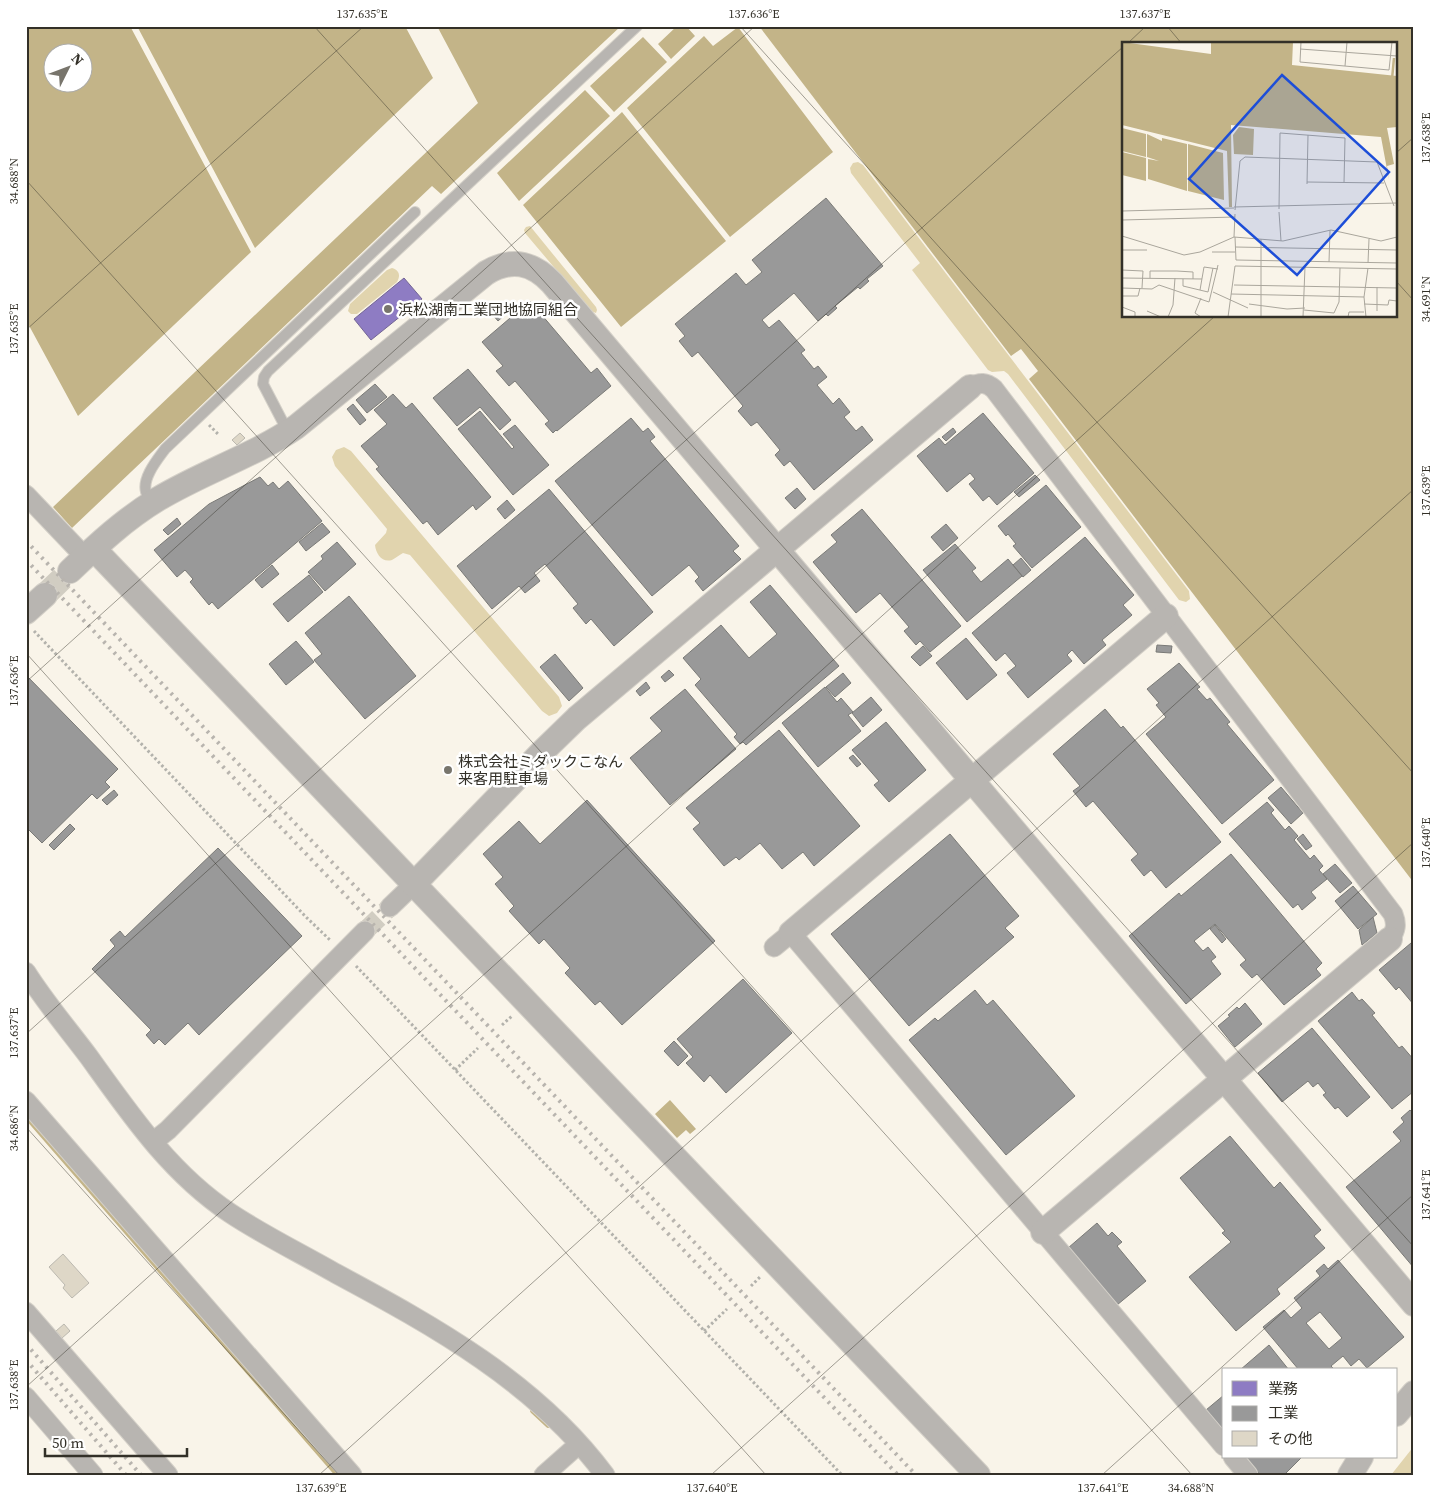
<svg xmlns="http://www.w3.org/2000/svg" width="1440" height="1501" viewBox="0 0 1440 1501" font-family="'Source Serif 4','Noto Sans JP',serif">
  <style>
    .forest { fill: #e1d4ae }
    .water { fill: #c3b488; fill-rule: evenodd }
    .offices { fill: #8e7cc3; stroke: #736594 }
    .industry { fill: #999; stroke: #7a7a77; fill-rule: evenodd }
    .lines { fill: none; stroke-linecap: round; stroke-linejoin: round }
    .stream { stroke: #c3b488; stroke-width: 5.5 }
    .building { fill: #ded7c7; stroke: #bbb8af }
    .minor-tunnel { stroke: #d1cdc2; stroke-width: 19; stroke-dasharray: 19 9; stroke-linecap: butt }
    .tertiary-tunnel { stroke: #d1cdc2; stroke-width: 24; stroke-dasharray: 24 12; stroke-linecap: butt }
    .service-casing { stroke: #d4d0c8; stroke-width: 12 }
    .minor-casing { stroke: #d4d0c8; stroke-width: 21 }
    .tertiary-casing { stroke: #d4d0c8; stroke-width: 26 }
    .path { stroke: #b3b2ac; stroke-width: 3; stroke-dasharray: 2.5 2.5; stroke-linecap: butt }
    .service { stroke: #b8b5b1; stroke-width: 10 }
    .minor { stroke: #b8b5b1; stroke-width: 19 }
    .tertiary { stroke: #b8b5b1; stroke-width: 24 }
    .rail { stroke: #b8b4ae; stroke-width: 4; stroke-dasharray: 2.5 5; stroke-linecap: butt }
    .ticks { fill: none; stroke: #333028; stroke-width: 1; stroke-opacity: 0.45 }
    .poi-dot { fill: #78756c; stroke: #fff; stroke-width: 2 }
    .labels { text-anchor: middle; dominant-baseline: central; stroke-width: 5; stroke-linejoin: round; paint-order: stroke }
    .poi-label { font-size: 15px; fill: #333028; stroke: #fff; text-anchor: start }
    .inset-river { fill: none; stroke: #c3b488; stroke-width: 2.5 }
    .inset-road { fill: none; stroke: #aaa69c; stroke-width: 1 }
    .view { fill: #1d4ed8; fill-opacity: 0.15; stroke: #1d4ed8; stroke-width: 2.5 }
    .inset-edge { fill: none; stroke: #333028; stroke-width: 2.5 }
    .neatline { fill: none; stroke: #333028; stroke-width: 2 }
    .ticks-label { font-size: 12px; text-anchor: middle; fill: #333028 }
  </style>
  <rect width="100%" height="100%" fill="#f9f4e9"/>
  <!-- forest -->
  <path class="forest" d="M858,162l5,3 326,426 1,8 -4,3 -7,-2 -171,-226 -4,-3 -12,1 -4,-2 -76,-100 8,-7 -69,-90 -1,-5 3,-5z
    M530,226l66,81 1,3 -1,3 -5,-2 -66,-78 -1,-3 2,-3z
    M392,268c7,2 9,7 5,14l-40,32h-6l-3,-3 2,-7 37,-34z
    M344,447l7,4 208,246 3,9 -5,7 -8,3 -7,-5 -132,-156 -7,-2c-4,2 -7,5 -11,7 -10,3 -16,-6 -17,-15l11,-12 1,-4 -52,-63 -3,-9 4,-7z
    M1414,1446v25l-4,4h-19z"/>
  <!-- water -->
  <path class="water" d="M26,26h104l121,226 -173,164 -52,-96zM52,52h30v30h-30z
    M137,26h268l28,52 -178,170z
    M437,26h184l-180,168 -9,-8 -360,342 -19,-21 425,-404z
    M677,26h9l9,10 -24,23 -13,-15z
    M759,26h655v857l-385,-504 9,-8 -17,-22 -10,7zM1124,44h272v272h-272z
    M738,27l95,125 -103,85 -103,-129 77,-72 9,10z
    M643,37l24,25 -53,50 -24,-26z
    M585,90l25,26 -91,85 -22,-28z
    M622,112l104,129 -105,86 -98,-122z
    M670,1100l26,29 -6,5 -4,-4 -9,8 -22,-24z"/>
  <!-- offices -->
  <path class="offices" d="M404,278l18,21 -51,41 -17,-21z"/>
  <!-- industry -->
  <path class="industry" d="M826,198l57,68 -16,13 2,2 -9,8 -2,-2 -23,19 2,2 -9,8 -2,-2 -8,7 -24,-28 -32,27 7,8 10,-8 26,30 -4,3 13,16 4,-3 9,11 -10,8 16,19 6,-6 11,14 -6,5 12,14 6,-5 11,14 -59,50 -24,-29 -6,5 -9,-11 5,-5 -23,-28 -6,4 -13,-15 5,-5 -45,-54 -6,5 -13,-16 6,-5 -10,-12 61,-51 10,12 16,-13 -10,-12z
    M530,301l61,72 6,-5 14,18 -54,45 -1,-1 -3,3 -8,-9 4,-3 -34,-40 -6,5 -13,-15 7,-5 -21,-24z
    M504,306l5,5 -11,10 -5,-6z
    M468,369l43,51 -11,10 -20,-23 -23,19 -24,-28z
    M375,384l12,13 -20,16 -11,-13z
    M393,394l13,14 6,-5 79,94 -15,13 -3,-5 -35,30 -11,-14 -4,3 -47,-55 3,-2 -18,-21 26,-22 -13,-14z
    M353,404l13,16 -6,5 -13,-16z
    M480,411l32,38 2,-2 -11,-13 12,-9 34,40 -36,30 -55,-66z
    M983,413l51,60 -37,32 -8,-9 -6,5 -14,-17 6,-5 -5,-6 -23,19 -30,-36 22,-18 6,7z
    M631,418l12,14 5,-4 7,9 -5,4 89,105 -6,5 8,8 -38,32 -8,-10 4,-4 -10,-12 -37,31 -97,-115z
    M953,428l3,4 -10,9 -4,-4z
    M1035,475l5,5 -21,17 -5,-5z
    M260,477l8,9 5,-4 6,7 9,-8 34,40 -104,88 -6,-7 -3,3 -19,-23 3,-3 -8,-9 -8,7 -23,-27 55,-46z
    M1046,485l35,42 -49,41 -19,-22 3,-2 -8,-10 -2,2 -8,-10z
    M797,488l9,11 -11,10 -10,-11z
    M549,489l104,123 -39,34 -23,-27 -5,5 -13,-16 5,-4 -33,-40 -11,9 6,8 -15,12 -6,-7 -27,23 -35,-43z
    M507,500l8,10 -10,9 -8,-10z
    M862,509l99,117 -31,26 -10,-11 -4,4 -12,-14 5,-4 -29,-34 -24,20 -43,-51 24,-20 -6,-7z
    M177,518l4,6 -13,11 -5,-5z
    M322,523l8,9 -24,19 -7,-9z
    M946,524l12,14 -15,13 -12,-14z
    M1085,537l49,58 -11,10 9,10 -30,25 4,5 -22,19 -12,-14 -5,5 5,6 -44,37 -21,-25 9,-7 -11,-13 -9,8 -24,-28z
    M337,542l19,22 -31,27 -17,-19 15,-13 -2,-3z
    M955,544l21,24 -4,3 9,11 27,-23 14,17 -55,46 -44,-52z
    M1021,558l10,12 -8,7 -10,-12z
    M272,565l7,9 -17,14 -7,-8z
    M309,575l14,17 -35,30 -15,-18z
    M770,585l69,81 -93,79 -3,-3 -3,2 -6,-7 3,-3 -42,-49 6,-6 -18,-21 38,-33 28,33 28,-24 -27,-32z
    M349,596l67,80 -51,43 -51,-59 8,-6 -17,-21z
    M966,638l31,37 -30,25 -31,-37z
    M296,641l18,21 -28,23 -17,-21z
    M1157,645l15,1 -1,7 -15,-1z
    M923,646l9,10 -12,10 -9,-9z
    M555,654l28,34 -14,13 -29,-34z
    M1179,663l21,24 -3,2 10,11 3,-2 20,24 -3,2 47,56 -52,44 -76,-90 20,-17 -10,-12 3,-2 -12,-14z
    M669,670l5,5 -9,7 -4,-5z
    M843,673l8,10 -16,14 -9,-10z
    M26,675l92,94 -13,13 5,5 -13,12 -5,-5 -50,49 -16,-16z
    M646,682l4,6 -10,8 -4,-5z
    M825,687l12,15 4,-4 12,14 -5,3 13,16 -43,36 -36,-44z
    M685,689l51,60 -66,56 -40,-47 32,-27 -12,-13z
    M871,697l11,13 -19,17 -11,-14z
    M1105,709l16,19 2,-2 98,116 -55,46 -15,-18 -7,6 -13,-16 7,-6 -45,-53 -7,6 -13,-16 7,-5 -27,-32z
    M886,722l40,48 -37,32 -15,-17 5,-4 -27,-31z
    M779,730l81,96 -46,40 -11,-14 -21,17 -22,-26 -21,17 -3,-3 -12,9 -31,-37 7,-6 -14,-15z
    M853,755l8,9 -4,3 -8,-9z
    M1281,787l22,26 -12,11 -23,-26z
    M114,790l4,5 -11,10 -5,-5z
    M587,800l128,141 -93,84 -22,-24 -5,4 -30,-32 5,-5 -26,-29 -5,5 -30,-33 5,-5 -19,-22 8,-7 -20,-23 36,-33 21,23z
    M1267,802l7,8 -3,3 14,17 4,-4 9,10 -4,4 16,19 4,-4 9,11 -4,4 8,9 -16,13 5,6 -14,12 -4,-6 -5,4 -64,-74z
    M70,824l5,5 -21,21 -5,-5z
    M950,834l69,82 -14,12 9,9 -105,89 -78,-92z
    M1303,834l9,12 -6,4 -9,-11z
    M218,848l84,88 -103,99 -11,-12 -23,22 -6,-6 -5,5 -8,-9 5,-5 -59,-61 23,-23 -5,-6 10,-9 5,6z
    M1231,854l91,109 -6,6 5,6 -37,30 -27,-31 -5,4 -12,-13 6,-5 -31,-36 -21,17 9,10 5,-4 8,10 -5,4 10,13 -35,30 -57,-68 50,-43 2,3z
    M1335,864l17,19 -12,10 -17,-19z
    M1353,886l24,28 -19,15 -23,-28z
    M1373,917l4,16 -15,12 -3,-15z
    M1215,925l11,14 -4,4 -12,-14z
    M1411,943l3,3v59l-15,-18 -3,3 -17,-20z
    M743,979l49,54 -66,60 -16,-18 -6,7 -18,-19 7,-6 -16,-18z
    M975,990l12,15 6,-5 82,96 -69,59 -97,-115 26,-22 3,3z
    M1352,992l7,9 3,-2 13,14 -3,2 27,33 3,-2 12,14 -2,3 2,2v26l-22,18 -74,-88z
    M1245,1003l17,21 -27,23 -17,-21 12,-10 -2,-1 9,-8 2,2z
    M1312,1028l58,69 -23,20 -9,-10 -3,2 -12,-14 3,-2 -8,-10 -5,4 -5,-6 -26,21 -24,-29z
    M674,1041l14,15 -10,10 -14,-15z
    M1410,1110l4,4v154l-68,-81 55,-46 -8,-9 11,-10 -3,-4z
    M1230,1136l44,52 6,-6 41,48 -7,6 11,12 -48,41 3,5 -44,37 -47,-54 42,-35 -9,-9 3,-2 -45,-53z
    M1097,1223l11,13 4,-4 10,10 -5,4 29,35 -29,24 -49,-57z
    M1338,1260l66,77 -37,31 -8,-9 -8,7 -8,-10 -12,10 4,4h-36l-36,-43 21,-17 7,8 11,-10 -8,-10 26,-22 -4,-5 8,-7 4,5zM1320,1312l22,26 -13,11 -23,-26z
    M1269,1345l20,25h-49z
    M1224,1395v37l-18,-22z
    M1245,1457h57l-18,18h-24z"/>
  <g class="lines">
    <!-- stream -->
    <path class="stream" d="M26,1116l312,359
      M533,1411l15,14"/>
  </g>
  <!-- building -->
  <path class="building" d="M240,433l5,5 -8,7 -5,-5z
    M63,1254l26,29 -17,15 -9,-10 2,-3 -16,-18z
    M64,1324l6,7 -8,7 -6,-7z"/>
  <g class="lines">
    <!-- minor-tunnel -->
    <path class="minor-tunnel" d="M365,931l25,-24"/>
    <!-- tertiary-tunnel -->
    <path class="tertiary-tunnel" d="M45,595l25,-24"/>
    <!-- service casing -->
    <g class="service-casing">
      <path id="service" d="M288,432l-25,-48 1,-7 4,-6 369,-345
        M152,503c-2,-4 -5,-7 -6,-11 -4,-14 11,-32 19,-43l250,-237"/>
    </g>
    <!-- minor casing -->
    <g class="minor-casing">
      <path id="minor" d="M970,387c10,-5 16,-5 24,2l399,525c4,10 3,16 -3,25
        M26,495l59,62
        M390,907l24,-23
        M774,947l17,-14 433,513
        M26,972c19,30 42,57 63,85 41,57 81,116 141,156 33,22 70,40 105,60 99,53 202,110 270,202
        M26,1101l326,374
        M153,1142l15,-12 197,-199
        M26,1312l142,163
        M26,1397l67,78
        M1233,1457l15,18
        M544,1475l35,-31"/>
    </g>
    <!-- tertiary casing -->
    <g class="tertiary-casing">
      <path id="tertiary" d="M94,549l884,926
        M70,571c27,-26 55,-52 88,-72 45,-27 95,-43 138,-72l190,-154c25,-15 46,-11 66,10l862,1021
        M26,612l19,-17
        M414,884l129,-133 34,-33 393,-331
        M791,933l375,-317
        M1043,1232l347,-293
        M1396,1414l18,-21
        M1350,1475l11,-18"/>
    </g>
    <!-- path -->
    <path class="path" d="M209,425l10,10
      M34,631l272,286 24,23
      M356,966l486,509
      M502,1025l10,-9
      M455,1070l23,-22
      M751,1286l10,-10
      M704,1331l23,-22"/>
    <!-- service -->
    <use href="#service" class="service"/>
    <!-- minor -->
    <use href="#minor" class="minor"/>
    <!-- tertiary -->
    <use href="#tertiary" class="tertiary"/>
    <!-- rail -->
    <path class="rail" d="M26,541l890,934
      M26,560l872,915
      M26,1344l115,131
      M26,1360l100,115"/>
  </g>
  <!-- ticks -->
  <path class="ticks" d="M314,26l1100,1221M740,26l674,748M1167,26l15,18M1127,44l19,-18M1396,153l18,-16M26,180l1166,1295M1396,281l18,20M26,330l338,-304M26,653l740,822M26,682l729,-656M26,1034l1098,-988M26,1127l313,348M26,1387l1189,-1071M319,1475l1095,-986M711,1475l703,-633M1102,1475l312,-281"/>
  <!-- markers -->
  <g class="poi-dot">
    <circle cx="388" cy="309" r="5"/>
    <circle cx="448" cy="770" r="5"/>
  </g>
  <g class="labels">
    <!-- poi labels -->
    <g class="poi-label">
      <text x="398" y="309">浜松湖南工業団地協同組合</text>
      <text x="458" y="761">株式会社ミダックこなん<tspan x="458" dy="17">来客用駐車場</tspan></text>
    </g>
  </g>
  <!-- overview -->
  <g transform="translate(1122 42)">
    <rect width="275" height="275" fill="#f9f4e9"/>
    <path d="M0,0l89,12v-12h82l-1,23 105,11v51l-10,1 7,36 -7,2 2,14 -8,-43 -150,-12 1,82h-3l-2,-56 -105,-26zM117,85l15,2 -1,26 -19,-1 -1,-19zM0,86l24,6v23l-24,-6zM25,92l15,7v-3l25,6v47l-39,-12v-20l11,2 -12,-4zM66,102l35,9 1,47 -36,-9zM0,110l24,6v23l-24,-6z" fill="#c3b488"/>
    <path class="inset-river" d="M270,37l2,-21"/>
    <path class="inset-road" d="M179,0l-1,20 89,8 3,-28M178,7l97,7M223,24l2,-24M185,140l77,1M185,142l1,-49M112,165l163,-4M157,167l1,-76 65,5 -1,45M113,168l5,-49 5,-4 132,5 17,44M0,169l112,-3M157,170l2,29M0,178l113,-3M0,194l62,19 16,-3 34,-15 49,4 48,-11 50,11 16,-4M112,195l1,-23M113,195l1,23 161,3M139,197v78M113,205l162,3M0,208h25M90,210h23M207,220l1,-32M246,221l1,-24M0,228l21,1 -1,17M0,236l80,1M28,236v-7h27l16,1v7M61,237v7l25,6 5,-24M112,243l163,3M255,245v24M0,246l30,1 7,-4 50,17 9,-37M78,248l4,-23 14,2M91,250l35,16M109,252l133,3M0,254h16l2,-8M79,256l-6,15 6,4M127,262l38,5 18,-1M242,262l24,1 1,-5 8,1M0,265l13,5v5M182,268l30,3 5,-11 1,-34M25,269l14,6M46,275l5,-12 2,-27M106,275l7,-51 162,3M181,275l2,-50M226,275l1,-5h15M244,275l-2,-20 4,-29"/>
    <path class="view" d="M160,33l107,97 -92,103 -108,-96z"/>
    <rect width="275" height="275" class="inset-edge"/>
  </g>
  <!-- border -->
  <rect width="1440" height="1501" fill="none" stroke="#ffffff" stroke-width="55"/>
  <!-- legend -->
  <rect x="1222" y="1368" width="175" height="90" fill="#ffffff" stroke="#adaca9"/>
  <rect x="1232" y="1381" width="25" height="15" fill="#8e7cc3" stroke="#adaca9"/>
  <text x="1268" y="1394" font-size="15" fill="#333028">業務</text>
  <rect x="1232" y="1406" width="25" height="15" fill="#999999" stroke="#adaca9"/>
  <text x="1268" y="1418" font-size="15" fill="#333028">工業</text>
  <rect x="1232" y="1431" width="25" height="15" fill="#ded7c7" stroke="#adaca9"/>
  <text x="1268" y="1444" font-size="15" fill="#333028">その他</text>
  <!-- north arrow -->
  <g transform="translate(68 68) rotate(48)"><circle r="24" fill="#ffffff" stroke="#adaca9"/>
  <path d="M0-4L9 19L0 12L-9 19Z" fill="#78756c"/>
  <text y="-8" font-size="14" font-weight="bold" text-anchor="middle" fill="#333028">N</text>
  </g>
  <!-- scale -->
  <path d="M45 1448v8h142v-8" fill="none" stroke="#333028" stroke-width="2.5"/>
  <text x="52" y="1448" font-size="15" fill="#333028" stroke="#ffffff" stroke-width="4" paint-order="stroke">50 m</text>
  <rect x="28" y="28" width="1384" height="1446" class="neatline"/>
  <g class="ticks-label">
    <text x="362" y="18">137.635°E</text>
    <text x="754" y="18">137.636°E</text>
    <text x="1145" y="18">137.637°E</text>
    <text transform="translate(1426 138) rotate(-90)" y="4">137.638°E</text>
    <text transform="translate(14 181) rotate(-90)" y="4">34.688°N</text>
    <text transform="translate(1426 299) rotate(-90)" y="4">34.691°N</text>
    <text transform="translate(14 329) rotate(-90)" y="4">137.635°E</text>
    <text transform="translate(1426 491) rotate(-90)" y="4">137.639°E</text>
    <text transform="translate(14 681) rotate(-90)" y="4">137.636°E</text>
    <text transform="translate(1426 843) rotate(-90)" y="4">137.640°E</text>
    <text transform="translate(14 1033) rotate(-90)" y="4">137.637°E</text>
    <text transform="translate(14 1128) rotate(-90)" y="4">34.686°N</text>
    <text transform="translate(1426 1195) rotate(-90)" y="4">137.641°E</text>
    <text transform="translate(14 1385) rotate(-90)" y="4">137.638°E</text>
    <text x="321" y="1492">137.639°E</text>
    <text x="712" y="1492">137.640°E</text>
    <text x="1103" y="1492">137.641°E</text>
    <text x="1191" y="1492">34.688°N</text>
  </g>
</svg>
